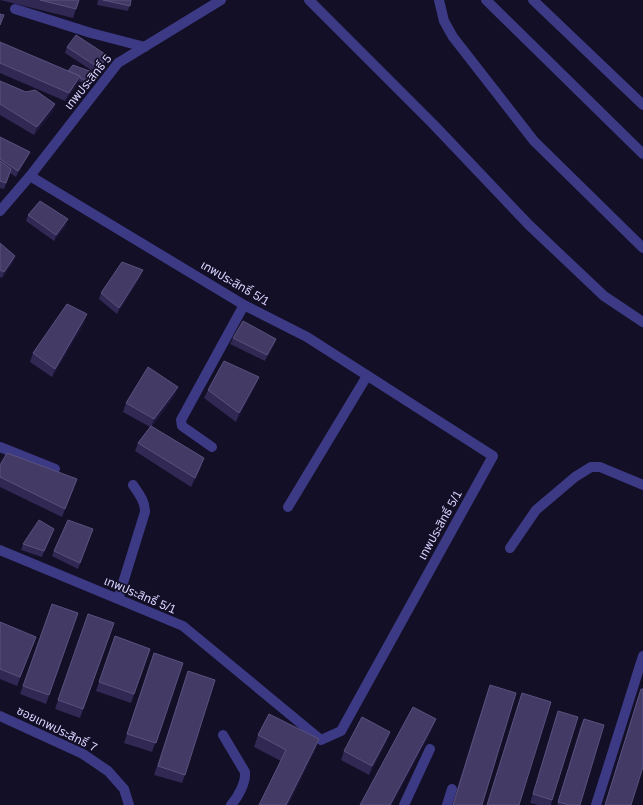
<svg xmlns="http://www.w3.org/2000/svg" width="643" height="805" viewBox="0 0 643 805" font-family="Arial,'Noto Sans Thai',sans-serif">
  <style>
    .lines { fill: none; stroke-linecap: round; stroke-linejoin: round }
    .street { stroke: #3d3a85; stroke-width: 10 }
    .wall { fill: #312854 }
    .shaded-wall { fill: #1d163a }
    .building { fill: #433a66; stroke: #5a527e }
    .labels { text-anchor: middle; dominant-baseline: central; stroke-width: 3.5; stroke-linejoin: round; paint-order: stroke }
    .street-label { font-size: 12px; fill: #d9d4ff; stroke: #130f26 }
  </style>
  <rect width="100%" height="100%" fill="#130f26"/>
  <g class="lines">
    <!-- street -->
    <path class="street" d="M309,0l125,125 95,100 75,71 39,26
      M439,0l5,21 9,16 81,104 109,107
      M486,0l157,154
      M533,0l110,105
      M15,9l76,24 54,14
      M0,211l30,-35 88,-113 103,-63
      M0,447l55,22
      M212,447l-30,-21 -1,-6 63,-115
      M288,507l79,-131
      M510,548l26,-38 39,-33 16,-10h9l43,18
      M0,550l183,76 138,114 20,-9 152,-275 -186,-119 -63,-32 -214,-129
      M118,599l27,-87c0,-11 -6,-18 -12,-27
      M0,716l83,38 25,17 16,18 5,16
      M223,735l22,37c1,11 -7,25 -14,33
      M404,805l26,-56
      M447,805l5,-16
      M596,805l47,-149"/>
  </g>
  <!-- wall -->
  <path class="wall" d="M0,0h79l-6,18z
    M98,0h33l-3,11 -31,-6z
    M0,42l68,29 24,1 -6,13 -7,-4 -2,4 -12,16 -65,-28z
    M67,47l39,15 -9,12 -32,-21z
    M0,81l26,11 29,12 -3,8 -18,23 -34,-20z
    M0,137l30,15 -3,6 -11,19 -6,-4 -6,16 -4,-1z
    M28,215l38,10 -12,16 -28,-20z
    M0,243l13,19 -11,16 -2,-1z
    M141,276l-24,38 -18,-15 2,-6z
    M84,323l-32,54 -22,-15 3,-9z
    M233,338l43,1 -2,6 -9,16 -35,-17z
    M259,377l-4,9 -19,36 -32,-24 4,-8z
    M175,395l-23,31 49,41 -10,20 -56,-36 3,-8 12,-16 -27,-15 3,-9z
    M0,465l77,14 -15,38 -62,-30z
    M93,529l-15,40 -26,-13 2,-5z
    M52,535l-10,22 -21,-7 2,-6z
    M52,604l26,9 -32,91 -26,-10z
    M88,614l26,9 -34,95 -25,-9z
    M0,622l36,15 -19,49 -17,-7z
    M115,636l35,13 -19,54 -35,-12z
    M154,653l29,10 -31,89 -28,-9z
    M188,671l-3,104 -3,8 -28,-8z
    M490,685l-8,120h-30l34,-109z
    M641,689l-10,116h-26l32,-105z
    M522,693l-3,112h-32l31,-101z
    M558,711l-6,89 -1,5h-13l-8,-2z
    M584,719l-4,86h-23l23,-77z
    M258,735l61,4 -4,11 -27,55h-29l22,-44 -27,-14z
    M387,741l-18,34 -28,-15 3,-9z"/>
  <!-- shaded-wall -->
  <path class="shaded-wall" d="M108,56l-2,6 -9,12 2,-6z
    M80,76l-3,9 -12,16 4,-8z
    M55,104l-3,8 -18,23 3,-8z
    M30,152l-3,6 -11,19 2,-6z
    M68,219l-2,6 -12,16 2,-6z
    M15,256l-2,6 -11,16 2,-6z
    M143,270l-2,6 -24,38 2,-6z
    M87,314l-3,9 -32,54 3,-8z
    M276,339l-2,6 -9,16 2,-6z
    M259,377l-4,9 -19,36 3,-9z
    M178,387l-3,8 -24,32 3,-8z
    M204,458l-3,9 -10,20 4,-9z
    M54,529l-2,6 -10,22 2,-6z
    M436,719l-4,11 -40,75h-2z
    M390,732l-3,9 -18,34 3,-9z
    M319,739l-4,11 -27,55h-2z"/>
  <!-- building -->
  <path class="building" d="M40,0h39l-3,9z
    M103,0h28l-1,6z
    M0,14l4,1 -4,10z
    M76,35l32,21 -9,12 -32,-21z
    M0,42l80,34 -11,17 -69,-30z
    M73,65l19,7 -5,10 -7,-4v-2l-12,-5z
    M0,81l26,11 9,-2 20,14 -18,23 -37,-23z
    M0,137l30,15 -12,19 -18,-12z
    M0,161l11,8 -5,14 -6,-2z
    M40,201l28,18 -12,16 -28,-20z
    M0,243l15,13 -11,16 -4,-2z
    M122,262l21,8 -24,38 -18,-15z
    M67,304l20,10 -32,55 -22,-16z
    M243,321l33,18 -9,16 -34,-17z
    M224,361l35,16 -20,36 -31,-23z
    M148,367l30,20 -24,32 -28,-16z
    M151,426l53,32 -9,20 -57,-35z
    M7,453l70,26 -12,30 -65,-32v-12z
    M39,520l15,9 -10,22 -21,-7z
    M68,520l25,9 -13,34 -26,-12z
    M52,604l26,9 -29,82 -26,-9z
    M88,614l26,9 -31,86 -25,-9z
    M0,622l36,15 -16,40 -20,-8z
    M115,636l35,13 -16,45 -35,-12z
    M154,653l29,10 -27,80 -29,-9z
    M188,671l27,9 -30,95 -27,-9z
    M490,685l26,8 -34,112h-29z
    M641,689h2v78l-12,38h-26z
    M522,693l29,9 -32,103h-32z
    M413,707l23,12 -46,86h-30z
    M558,711l20,6 -26,83 -19,-6z
    M269,714l50,25 -33,66h-27l27,-55 -28,-15z
    M362,717l28,15 -18,34 -28,-15z
    M584,719l20,6 -24,80h-11l-11,-3z"/>
  <g class="labels">
    <!-- street labels -->
    <g class="street-label">
      <text transform="translate(88 82) rotate(-51)">เทพประสิทธิ์ 5</text>
      <text transform="translate(235 283) rotate(30)">เทพประสิทธิ์ 5/1</text>
      <text transform="translate(440 525) rotate(-61)">เทพประสิทธิ์ 5/1</text>
      <text transform="translate(140 595) rotate(23)">เทพประสิทธิ์ 5/1</text>
      <text transform="translate(57 729) rotate(26)">ซอยเทพประสิทธิ์ 7</text>
    </g>
  </g>
</svg>
